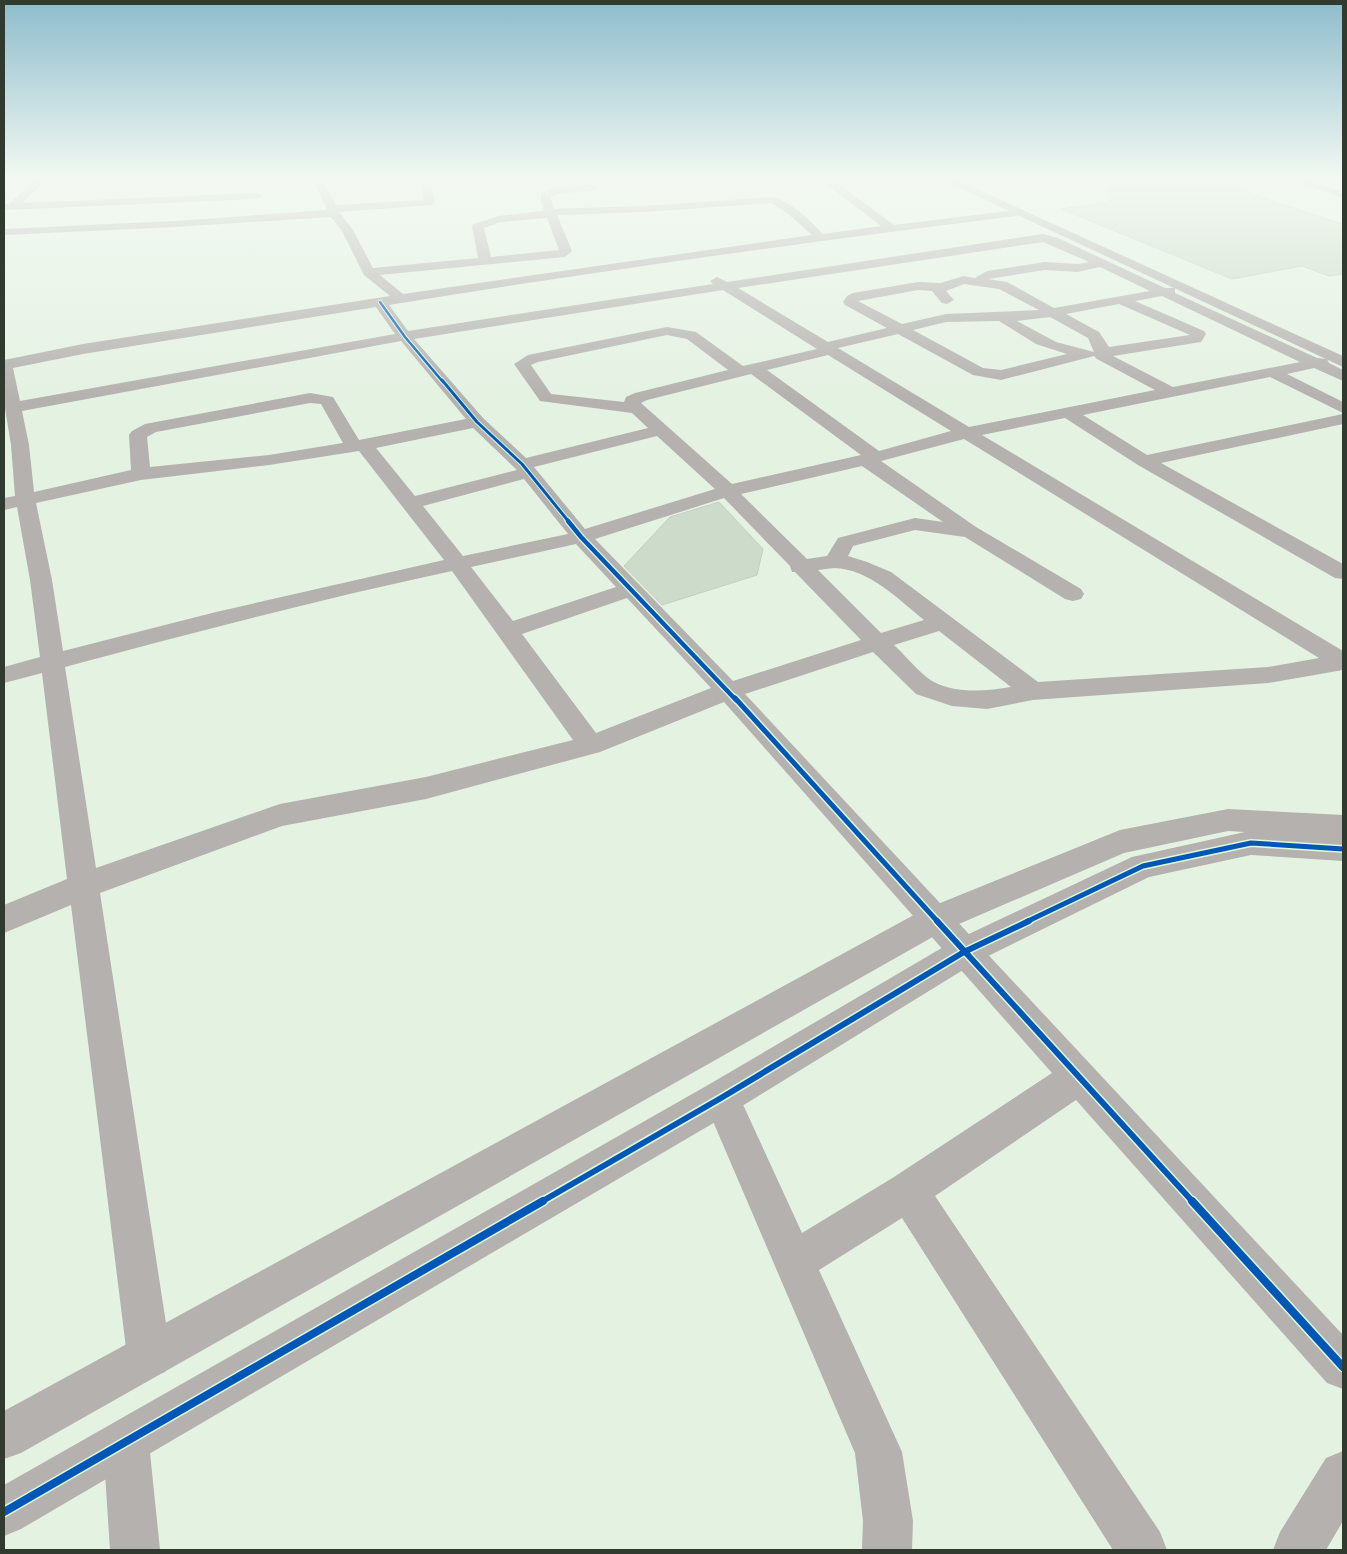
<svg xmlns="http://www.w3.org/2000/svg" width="1347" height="1554" viewBox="0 0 1347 1554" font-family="Poppins,sans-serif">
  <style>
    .building { fill: #cddbcb; stroke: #c4cfc2 }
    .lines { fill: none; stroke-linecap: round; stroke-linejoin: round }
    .minor { fill: #b4b1ae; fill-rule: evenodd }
    .tertiary { fill: #b4b1ae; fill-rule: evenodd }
    .secondary { fill: #b1b0ab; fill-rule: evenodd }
    .cycleway-far5-casing { stroke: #e0f9db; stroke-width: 4.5 }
    .cycleway-far4-casing { stroke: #e0f9db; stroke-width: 5 }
    .cycleway-far3-casing { stroke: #e0f9db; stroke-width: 7 }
    .cycleway-far2-casing { stroke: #e0f9db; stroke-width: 8 }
    .cycleway-far1-casing { stroke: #e0f9db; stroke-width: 9 }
    .cycleway-casing { stroke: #e0f9db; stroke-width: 11 }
    .cycleway-far5 { stroke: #0057b8; stroke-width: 2.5 }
    .cycleway-far4 { stroke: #0057b8; stroke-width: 3 }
    .cycleway-far3 { stroke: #0057b8; stroke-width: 4.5 }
    .cycleway-far2 { stroke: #0057b8; stroke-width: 5 }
    .cycleway-far1 { stroke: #0057b8; stroke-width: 6 }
    .cycleway { stroke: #0057b8; stroke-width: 8 }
  </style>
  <rect width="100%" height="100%" fill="#e4f2e2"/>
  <!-- building -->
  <path class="building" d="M1108,180h123v10l6,-1 106,35v50l-14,2 -27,-10 -70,13 -171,-70 47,-7z
    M719,502l44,47 -6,26 -95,30 -38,-39 46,-49z"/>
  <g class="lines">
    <!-- minor -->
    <path class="minor" d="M35,180h11l-24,23 235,-10 5,3 -5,3 -253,11v-6h5z
      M313,180h10l13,25 88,-5 -3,-20h10l4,22 -3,3 -93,7 14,18 20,38 105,-10 -6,-32 2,-2 24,-8 46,-5 -3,-9v-9l15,-5 31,-3 -1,-5h10v10l-38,4 -8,3 4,12 90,-3 128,-9c21,5 36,22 51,37l58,-8 -60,-46h12l61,45 122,-15 6,3 -6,3c-209,26 -419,55 -627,89l19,26 305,-47 -3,-3 7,-4 10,5 316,-48 15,4 107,50h10v5l142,65 10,1 2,4 14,7v11l-29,-13 -27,6 56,28v11l-73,-36 -187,38 64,40 196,-41v10l-182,39 182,101v15l-8,-1 -197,-113 -73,-47 -83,17 361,216v19l-75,13 -235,17 -46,9 -35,-3 -36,-12 -43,-42 -128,42 598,641v54l-16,-6 -251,-283 -141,96 225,336 7,18h-54l-211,-332 -83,52 83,182 11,69 -1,29h-50l1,-29 -8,-68 -152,-355 5,-13 13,-5 13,5 68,148 92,-56 158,-104 -328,-371 -124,50 -174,47 -144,27 -182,67 71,463 -6,16 -16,6 -16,-6 -6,-16 -56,-451 -67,28v-28l63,-26 -25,-206 -38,10v-16l36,-10 -10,-77 -13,-73 -13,3v-12l11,-2 -4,-51 -7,-43v-42l79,-16 307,-48 -26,-21 -22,-44 -11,-14 -156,10 -171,8v-6l171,-8 152,-11zM771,203l16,10 25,22 -409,59 -23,-19 185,-18 7,-6 -15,-36 87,-3zM547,218l12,32 -68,7 -7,-29 16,-6zM1043,242l46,20 -11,2 -33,-2 -58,9 -12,7 -12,-2 -22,7 -23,-1 -65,11 -6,3 -4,6 2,3 42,23 -59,14 -90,-54zM1100,267l50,24 -96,17 -47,-26 -19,-3 57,-9 33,2zM964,284l35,5 40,21 -93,4 -44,10 -44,-23 60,-11 14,1 10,12 5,1 7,-4 -8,-9zM723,290l94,59 -74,17 -47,-34 -29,-5 -139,28 -14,9 26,37 92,12 16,15 -122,30 -43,-40 -69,-79zM1162,296l138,66 -127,25 -60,-31 88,-14 5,-8 -2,-3 -69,-30zM1119,304l71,31 -81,12 -10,-15 -33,-18zM376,307l19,27 -375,67 -7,-33 70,-14zM1050,317l38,21 6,14 -38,-10 -39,-21zM999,321l37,23 31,10 -66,16 -18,-2 -70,-38 33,-8zM898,334l75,41 28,5 93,-24 3,3 58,31 -186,37 -131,-79zM667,335l20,4 41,31 -93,23 -9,4 -2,5 -73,-8 -20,-29 7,-3zM401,341l65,78 -107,21 -26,-43 -23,-4 -165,31 -13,7 -3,4 2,35 -97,22 -5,-47 -7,-34zM828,355l123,76 -72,20 -112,-81zM751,374l110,81 -129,29 -91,-81 6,-3zM310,403l11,1 22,39 -74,12 -119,12 -3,-30 9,-5zM473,428l44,42 -102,26 -39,-48zM657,436l58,53 -130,40 -51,-62zM964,439l355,219 -51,9 -230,15 -147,-110 -24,-10 -19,-6 5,-10 62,-16 50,7 100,62 8,2 8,-2 3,-5 -3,-5 -105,-62 -95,-66zM359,451l85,109 -228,52 -153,39 -11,-71 -16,-77 105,-23 128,-15zM862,466l81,56 -28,-4 -77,20 -11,18 -20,3 -66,-65zM524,479l44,55 -105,22 -40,-50zM724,498l66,68 2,6h3l66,68 -128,41 -138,-142zM576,544l40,43 -103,34 -42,-54zM834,568c35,1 64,31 90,52l-43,13 -63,-63zM452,571l121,169 -147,37 -146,27 -184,64 -31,-201c129,-35 257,-68 387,-96zM627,598l84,90 -115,45 -74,-99zM939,631l72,56c-24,4 -54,7 -77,-5 -12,-6 -29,-27 -40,-37z
      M126,1420l17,6 6,17 11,107h-50l-7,-107 6,-17z
      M1343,1451v70l-17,29h-53l7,-18 46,-74z"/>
    <!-- tertiary -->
    <path class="tertiary" d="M943,180h14l386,176v11z
      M1228,809l115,6v46l-92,-6 -102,22 -173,85 -242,149 -713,418 -17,7v-51l704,-400 244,-143 180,-85 113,-25 -17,-1 -104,22 -179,77 -924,523 -17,6v-48l919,-501 197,-80z"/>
    <!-- secondary -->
    <path class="secondary" d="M1292,180h16l35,12v6z"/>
    <!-- cycleway-far5 casing -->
    <g class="cycleway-far5-casing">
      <path id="cycleway-far5" d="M380,302l25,35 38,45"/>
    </g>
    <!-- cycleway-far4 casing -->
    <g class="cycleway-far4-casing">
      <path id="cycleway-far4" d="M442,380l35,42 45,42 47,58"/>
    </g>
    <!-- cycleway-far3 casing -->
    <g class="cycleway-far3-casing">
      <path id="cycleway-far3" d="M568,521l13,16 155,163"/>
    </g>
    <!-- cycleway-far2 casing -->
    <g class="cycleway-far2-casing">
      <path id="cycleway-far2" d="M735,698l203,224
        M1026,922l117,-56 108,-23 92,6"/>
    </g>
    <!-- cycleway-far1 casing -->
    <g class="cycleway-far1-casing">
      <path id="cycleway-far1" d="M937,921l256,281
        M541,1202l180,-104 243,-146 65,-31"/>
    </g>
    <!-- cycleway casing -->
    <g class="cycleway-casing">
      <path id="cycleway" d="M1192,1201l151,166
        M4,1512l539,-311"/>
    </g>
    <!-- cycleway-far5 -->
    <use href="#cycleway-far5" class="cycleway-far5"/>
    <!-- cycleway-far4 -->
    <use href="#cycleway-far4" class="cycleway-far4"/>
    <!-- cycleway-far3 -->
    <use href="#cycleway-far3" class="cycleway-far3"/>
    <!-- cycleway-far2 -->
    <use href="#cycleway-far2" class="cycleway-far2"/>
    <!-- cycleway-far1 -->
    <use href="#cycleway-far1" class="cycleway-far1"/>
    <!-- cycleway -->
    <use href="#cycleway" class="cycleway"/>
  </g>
  <!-- sky -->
  <linearGradient id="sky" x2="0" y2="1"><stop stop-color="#8ebccc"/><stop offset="0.45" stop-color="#f3f9f2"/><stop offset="1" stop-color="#f3f9f2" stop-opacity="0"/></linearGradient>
  <rect width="1347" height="398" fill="url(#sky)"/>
  <!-- border -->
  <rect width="1347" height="1554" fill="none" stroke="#313a2f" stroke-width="10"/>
</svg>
